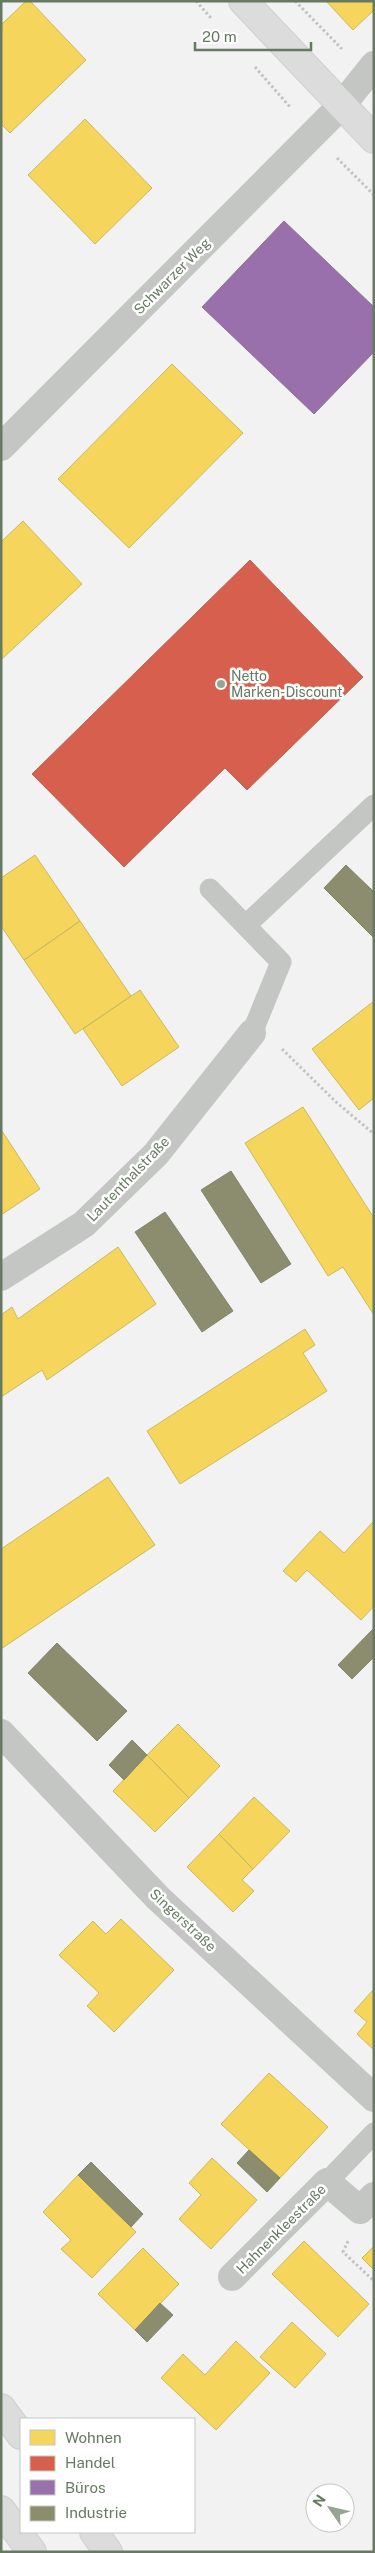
<svg xmlns="http://www.w3.org/2000/svg" width="375" height="2553" viewBox="0 0 375 2553" font-family="'Public Sans',sans-serif">
  <style>
    .homes { fill: #f6d55c; stroke: #caba5e }
    .shops { fill: #d6604d; stroke: #b46853 }
    .offices { fill: #9970ab; stroke: #897395 }
    .industry { fill: #8c8c6e; stroke: #80876a }
    .lines { fill: none; stroke-linecap: round; stroke-linejoin: round }
    .secondary-casing { stroke: #cecfce; stroke-width: 30 }
    .highway-casing { stroke: #cdcecd; stroke-width: 30 }
    .path { stroke: #c2c3c1; stroke-width: 3; stroke-dasharray: 2.5 2.5; stroke-linecap: butt }
    .lane { stroke: #c4c6c4; stroke-width: 21 }
    .street { stroke: #c4c6c4; stroke-width: 28 }
    .secondary { stroke: #dbdcdb; stroke-width: 28 }
    .highway { stroke: #dbdcdb; stroke-width: 28 }
    .poi-dot { fill: #97a494; stroke: #fff; stroke-width: 2 }
    .labels { text-anchor: middle; dominant-baseline: central; stroke-width: 5; stroke-linejoin: round; paint-order: stroke }
    .street-label { font-size: 14px; fill: #657a61; stroke: #fff }
    .poi-label { font-size: 14px; fill: #657a61; stroke: #fff; text-anchor: start }
  </style>
  <rect width="100%" height="100%" fill="#f3f2f3"/>
  <!-- homes -->
  <path class="homes" d="M26,1h4l56,59 -76,73 -9,-9v-99z
    M326,1h48v9l-21,20z
    M85,119l67,69 -57,56 -67,-69z
    M172,364l71,69 -114,115 -71,-69z
    M23,521l59,63 -81,76v-118z
    M35,855l45,66 -56,39 -23,-34v-48z
    M80,921l51,75 -56,38 -51,-74z
    M140,990l39,57 -57,39 -39,-57z
    M374,1001v97l-15,12 -47,-61z
    M303,1107l71,111v97l-31,-48 -15,9 -83,-133z
    M2,1131l38,58 -39,26v-83z
    M118,1247l38,57 -109,76 -5,-10 -41,27v-82l11,-8 6,12z
    M305,1329l10,16 -12,8 24,38 -147,93 -33,-53z
    M108,1477l47,68 -154,104v-100z
    M374,1521v85l-13,14 -54,-50 -11,12 -13,-11 37,-40 24,22z
    M178,1724l42,42 -31,32 -42,-43z
    M147,1755l42,43 -34,34 -42,-41z
    M254,1797l36,34 -37,38 -34,-35z
    M219,1834l34,35 -11,11 12,11 -21,21 -46,-45z
    M121,1919l53,51 -60,62 -27,-26 12,-13 -40,-38 34,-34 13,13z
    M374,1989v61l-17,-16 10,-12 -13,-11z
    M269,2073l59,54 -48,51 -59,-54z
    M212,2158l45,42 -46,49 -32,-30 22,-24 -12,-12z
    M78,2175l58,57 -44,46 -31,-29 10,-9 -28,-28z
    M304,2241l65,63 -31,33 -66,-63z
    M374,2246v24l-12,-12z
    M143,2248l36,36 -44,46 -37,-36z
    M292,2322l34,32 -31,34 -35,-31z
    M236,2341l34,32 -54,57 -55,-52 22,-24 22,21z"/>
  <!-- shops -->
  <path class="shops" d="M250,560l113,117 -116,113 -22,-22 -101,99 -92,-93z"/>
  <!-- offices -->
  <path class="offices" d="M284,221l90,86v45l-60,62 -112,-107z"/>
  <!-- industry -->
  <path class="industry" d="M346,865l28,27v46l-50,-50z
    M231,1171l60,93 -30,19 -60,-93z
    M165,1212l68,99 -31,21 -67,-100z
    M374,1628v29l-22,22 -14,-14z
    M57,1643l70,68 -30,30 -69,-68z
    M132,1740l15,15 -23,25 -15,-15z
    M249,2150l31,28 -13,14 -30,-29z
    M91,2162l52,52 -12,13 -53,-52z
    M160,2303l13,12 -26,27 -12,-12z"/>
  <g class="lines">
    <!-- secondary casing -->
    <g class="secondary-casing">
      <path id="secondary" d="M243,1l131,138"/>
    </g>
    <!-- highway casing -->
    <g class="highway-casing">
      <path id="highway" d="M1,2408l20,27
        M1,2510l31,42
        M94,2532l14,20"/>
    </g>
    <!-- path -->
    <path class="path" d="M196,1l15,17
      M295,1l47,48
      M255,67l35,40
      M337,158l37,37
      M282,1049l54,53 38,32
      M348,2241l-5,11 31,29"/>
    <!-- lane -->
    <path class="lane" d="M210,889l71,73 -29,71
      M246,925l128,-120
      M327,2182l47,-49"/>
    <!-- street -->
    <path class="street" d="M1,447l341,-342 32,-40
      M1,1277l83,-53 72,-70 96,-121
      M1,1733l157,165 216,200
      M232,2277l95,-95 33,28 14,-14"/>
    <!-- secondary -->
    <use href="#secondary" class="secondary"/>
    <!-- highway -->
    <use href="#highway" class="highway"/>
  </g>
  <!-- markers -->
  <circle class="poi-dot" cx="221" cy="684" r="5"/>
  <g class="labels">
    <!-- street labels -->
    <g class="street-label">
      <text transform="translate(172 276) rotate(-45)">Schwarzer Weg</text>
      <text transform="translate(128 1179) rotate(-46)">Lautenthalstraße</text>
      <text transform="translate(183 1920) rotate(43)">Singerstraße</text>
      <text transform="translate(281 2229) rotate(-45)">Hahnenkleestraße</text>
    </g>
    <!-- poi labels -->
    <g class="poi-label">
      <text x="231" y="676">Netto<tspan x="231" dy="16">Marken-Discount</tspan></text>
    </g>
  </g>
  <!-- border -->
  <rect width="375" height="2553" fill="none" stroke="#657a61" stroke-width="5"/>
  <!-- legend -->
  <rect x="20" y="2418" width="175" height="115" fill="#ffffff" stroke="#c1cac0"/>
  <rect x="30" y="2430" width="25" height="15" fill="#f6d55c" stroke="#c1cac0"/>
  <text x="65" y="2443" font-size="15" fill="#657a61">Wohnen</text>
  <rect x="30" y="2456" width="25" height="15" fill="#d6604d" stroke="#c1cac0"/>
  <text x="65" y="2468" font-size="15" fill="#657a61">Handel</text>
  <rect x="30" y="2480" width="25" height="15" fill="#9970ab" stroke="#c1cac0"/>
  <text x="65" y="2493" font-size="15" fill="#657a61">Büros</text>
  <rect x="30" y="2506" width="25" height="15" fill="#8c8c6e" stroke="#c1cac0"/>
  <text x="65" y="2518" font-size="15" fill="#657a61">Industrie</text>
  <!-- north arrow -->
  <g transform="translate(330 2508) rotate(304)"><circle r="24" fill="#ffffff" stroke="#c1cac0"/>
  <path d="M0-4L9 19L0 12L-9 19Z" fill="#97a494"/>
  <text y="-8" font-size="14" font-weight="bold" text-anchor="middle" fill="#657a61">N</text>
  </g>
  <!-- scale -->
  <path d="M195 42v8h116v-8" fill="none" stroke="#657a61" stroke-width="2.5"/>
  <text x="202" y="42" font-size="15" fill="#657a61" stroke="#ffffff" stroke-width="4" paint-order="stroke">20 m</text>
</svg>
